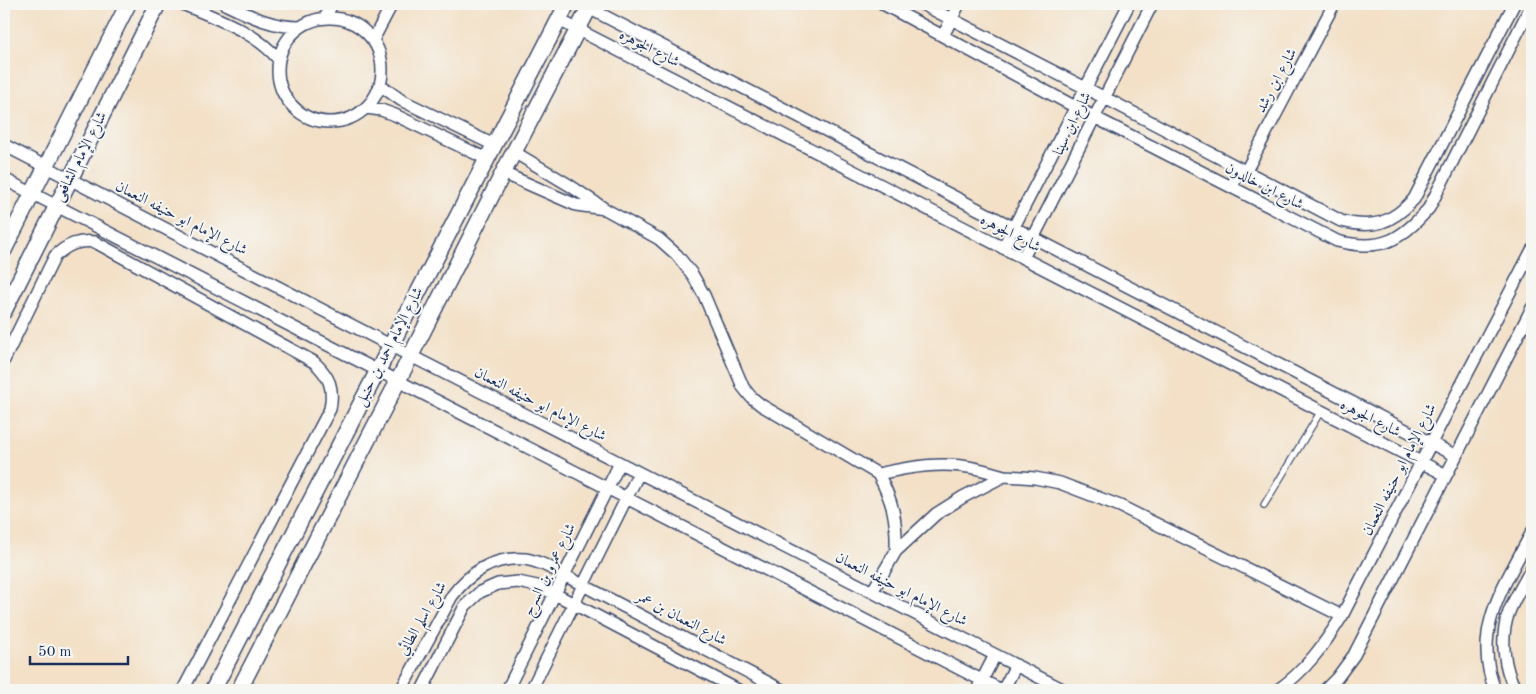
<svg xmlns="http://www.w3.org/2000/svg" width="1536" height="694" viewBox="0 0 1536 694" font-family="'Old Standard TT',Amiri,serif">
  <style>
    .lines { fill: none; stroke-linecap: round; stroke-linejoin: round }
    .service-casing { stroke: #3b4a6e; stroke-width: 8 }
    .minor-casing { stroke: #3b4a6e; stroke-width: 14 }
    .tertiary-casing { stroke: #3b4a6e; stroke-width: 18 }
    .service { stroke: #fff; stroke-width: 5.5 }
    .minor { stroke: #fff; stroke-width: 11 }
    .tertiary { stroke: #fff; stroke-width: 15 }
    .labels { text-anchor: middle; dominant-baseline: central; stroke-width: 4; stroke-linejoin: round; paint-order: stroke }
    .street-label { font-size: 15px; fill: #1b2f5e; stroke: #f6f6f2 }
  </style>
  <rect width="100%" height="100%" fill="#f6f6f2"/>
  <filter id="ink" filterUnits="userSpaceOnUse"><feTurbulence type="fractalNoise" baseFrequency=".02" numOctaves="2"/><feDisplacementMap in="SourceGraphic" scale="10" xChannelSelector="R" yChannelSelector="G"/><feConvolveMatrix kernelMatrix="1 2 1 2 8 2 1 2 1" color-interpolation-filters="sRGB"/></filter>
  <filter id="wash" filterUnits="userSpaceOnUse"><feTurbulence type="fractalNoise" baseFrequency=".0096" numOctaves="4" result="noise"/><feDisplacementMap in="SourceGraphic" scale="20" xChannelSelector="R" yChannelSelector="G"/><feGaussianBlur stdDeviation="1.12" result="paint"/><feColorMatrix in="noise" values="0 0 0 0 0 0 0 0 0 0 0 0 0 0 0 0 0 1.4 0 .05"/><feComposite in="paint" operator="in"/></filter>
  <g filter="url(#wash)">
    <rect width="100%" height="100%" fill="#f3e0c6"/>
  </g>
  <g filter="url(#ink)">
    <g class="lines">
      <!-- service casing -->
      <g class="service-casing">
        <path id="service" d="M1264,505l57,-94"/>
      </g>
      <!-- minor casing -->
      <g class="minor-casing">
        <path id="minor" d="M183,4c34,15 72,27 96,56
          M225,4c25,12 47,23 75,23
          M581,4l875,452
          M883,4l211,113 243,124c43,11 64,0 92,-33l103,-204
          M922,4l181,93 238,124c32,8 50,3 73,-22l100,-195
          M278 70a52 52 0 1 1 104 0a52 52 0 1 1-104 0Z
          M325,18l7,-14
          M559,20l887,455
          M943,36l16,-32
          M373,40l19,-36
          M380,85l21,15 93,45
          M366,108l15,2 14,5 92,44
          M4,145l407,211 653,334
          M514,152l55,33 36,24 54,30 18,16 15,19 12,21 39,92 8,10 10,8 117,69c15,27 19,46 18,77
          M503,173l73,32 29,4
          M4,179l997,511
          M1234,188c-1,-9 3,-14 12,-17l88,-167
          M1003,248l126,-244
          M1023,258l129,-254
          M4,360l51,-104c13,-12 24,-16 40,-14l219,120c16,15 20,26 16,47l-147,281
          M878,474c32,-7 64,-13 96,-6 10,2 20,5 30,8
          M872,592l24,-41 40,-37 27,-17 41,-21 18,1 13,1 25,5 60,23 222,110
          M401,690l51,-94c17,-23 42,-40 73,-37 14,2 27,9 39,16l218,115
          M422,690l43,-84 15,-14 18,-8 20,-2 19,4 18,8 183,96
          M507,690l113,-227
          M531,690l108,-217
          M977,690l18,-35
          M1003,690l13,-25
          M1278,690c28,-20 46,-45 64,-74l89,-173 101,-193
          M1325,690l12,-12 17,-23 178,-347
          M1495,690c-24,-61 10,-105 37,-158
          M1516,690c-13,-22 -16,-54 -7,-78 6,-16 16,-30 23,-45"/>
      </g>
      <!-- tertiary casing -->
      <g class="tertiary-casing">
        <path id="tertiary" d="M4,250l124,-246
          M4,311l154,-307
          M213,690l354,-686
          M239,690l159,-309 105,-208 88,-169"/>
      </g>
      <!-- service -->
      <use href="#service" class="service"/>
      <!-- minor -->
      <use href="#minor" class="minor"/>
      <!-- tertiary -->
      <use href="#tertiary" class="tertiary"/>
    </g>
  </g>
  <g class="labels">
    <!-- street labels -->
    <g class="street-label">
      <text transform="translate(649 49) rotate(27)">شارع الجوهره</text>
      <text transform="translate(1277 81) rotate(-62)">شارع ابن رشد</text>
      <text transform="translate(1073 124) rotate(-64)">شارع ابن سينا</text>
      <text transform="translate(81 157) rotate(-63)">شارع الإمام الشافعى</text>
      <text transform="translate(1264 187) rotate(27)">شارع ابن خالدون</text>
      <text transform="translate(181 219) rotate(27)">شارع الإمام ابو حنيفه النعمان</text>
      <text transform="translate(1010 234) rotate(27)">شارع الجوهره</text>
      <text transform="translate(390 347) rotate(-63)">شارع الإمام احمد بن حنبل</text>
      <text transform="translate(540 405) rotate(27)">شارع الإمام ابو حنيفه النعمان</text>
      <text transform="translate(1370 419) rotate(27)">شارع الجوهره</text>
      <text transform="translate(1400 470) rotate(-63)">شارع الإمام ابو حنيفه النعمان</text>
      <text transform="translate(550 570) rotate(-64)">شارع عمرو بن السرح</text>
      <text transform="translate(901 590) rotate(27)">شارع الإمام ابو حنيفه النعمان</text>
      <text transform="translate(423 619) rotate(-60)">شارع اسلم الطائي</text>
      <text transform="translate(681 619) rotate(28)">شارع النعمان بن عمر</text>
    </g>
  </g>
  <!-- margin -->
  <rect width="1536" height="694" fill="none" stroke="#f6f6f2" stroke-width="20"/>
  <!-- scale -->
  <path d="M30 656v8h98v-8" fill="none" stroke="#1b2f5e" stroke-width="2.5"/>
  <text x="38" y="656" font-size="15" fill="#1b2f5e" stroke="#f6f6f2" stroke-width="4" paint-order="stroke">50 m</text>
</svg>
